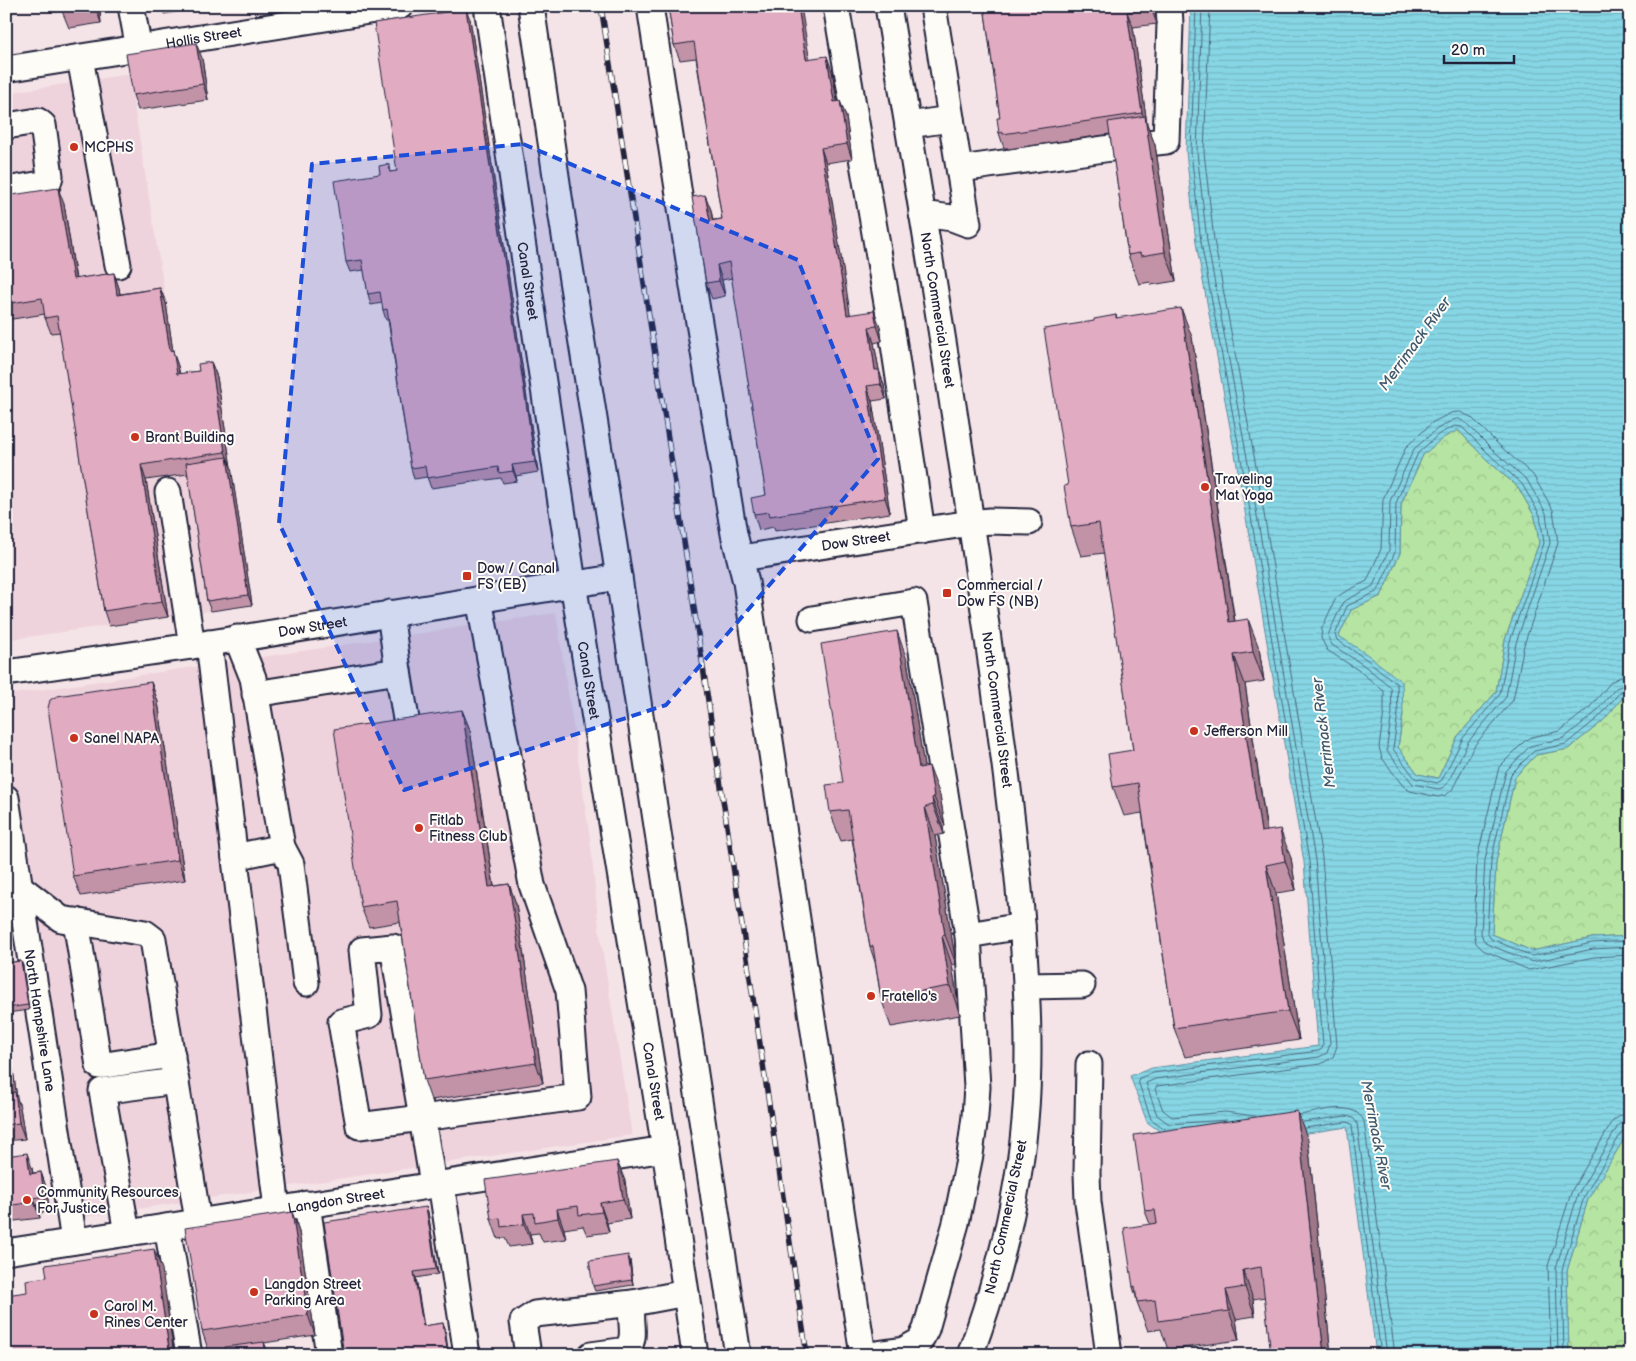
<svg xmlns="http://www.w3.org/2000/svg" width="1636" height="1361" viewBox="0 0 1636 1361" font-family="'Balsamiq Sans',sans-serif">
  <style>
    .built { fill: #efd3dc }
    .forest { fill: url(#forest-crowns); stroke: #6c836e }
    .water { fill: url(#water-rules); stroke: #5f8ea1; fill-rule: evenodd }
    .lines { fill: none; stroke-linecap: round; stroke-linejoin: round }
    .shore { stroke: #4a6a7f; stroke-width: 1 }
    .minor-casing { stroke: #22223b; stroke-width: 29 }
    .minor { stroke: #fdfcf7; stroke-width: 25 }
    .rail-casing { stroke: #22223b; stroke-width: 5.5 }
    .rail { stroke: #fdfcf7; stroke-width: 4; stroke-dasharray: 11; stroke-linecap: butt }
    .wall { fill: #c293a7; stroke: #22223b }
    .shaded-wall { fill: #9e7888; stroke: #22223b }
    .building { fill: #e1abc2; stroke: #22223b }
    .marked { fill: #1d4ed8; fill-opacity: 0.2; stroke: #1d4ed8; stroke-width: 4; stroke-dasharray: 10 6; stroke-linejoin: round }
    .poi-dot { fill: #c8321e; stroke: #fdfcf7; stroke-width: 2 }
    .labels { text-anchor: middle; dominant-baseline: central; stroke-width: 4; stroke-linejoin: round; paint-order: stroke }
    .street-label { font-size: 14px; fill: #22223b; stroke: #fdfcf7 }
    .poi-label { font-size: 14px; fill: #22223b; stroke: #fdfcf7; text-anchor: start }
    .water-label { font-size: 15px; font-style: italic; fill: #40586e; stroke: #fdfcf7 }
  </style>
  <defs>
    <pattern id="forest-crowns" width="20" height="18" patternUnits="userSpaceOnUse" patternTransform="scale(1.25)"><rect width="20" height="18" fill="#b6e4a2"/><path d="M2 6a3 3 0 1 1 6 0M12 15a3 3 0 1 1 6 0" fill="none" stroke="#9cc38c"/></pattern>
    <pattern id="water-rules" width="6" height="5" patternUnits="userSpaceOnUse" patternTransform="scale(1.25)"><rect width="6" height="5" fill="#87d6e5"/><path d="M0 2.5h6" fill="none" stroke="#74b7c5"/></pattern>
  </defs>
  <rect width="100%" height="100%" fill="#f5e4e7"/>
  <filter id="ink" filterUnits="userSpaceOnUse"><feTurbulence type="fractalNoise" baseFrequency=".02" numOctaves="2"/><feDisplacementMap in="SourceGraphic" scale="10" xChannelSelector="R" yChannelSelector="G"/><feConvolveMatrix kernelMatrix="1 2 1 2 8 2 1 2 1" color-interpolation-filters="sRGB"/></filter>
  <g filter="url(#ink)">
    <!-- built -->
    <path class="built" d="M129,74l37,228 45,309 -205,29v-547z
      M556,613l34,225 9,90 33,207 -548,82 -49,-286 -29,-191v-45z"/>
    <!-- forest -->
    <path class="forest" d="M1458,430l29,30 31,27 17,30 4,26 -34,97 -9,52 -38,44 -20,42 -20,-4 -20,-27 5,-33 -64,-78 12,-26 30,-14 19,-43 1,-49 22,-49 19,-17z
      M1630,693v243l-38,2 -60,13 -40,-17 4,-72 19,-85 21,-22 32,-6 35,-28 21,-25z
      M1630,1129v226h-61l-2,-84 21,-72z"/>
    <!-- water -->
    <path class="water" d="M1191,6h439v687l-6,3 -21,25 -35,28 -32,6 -21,22 -19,85 -4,72 40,17 60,-13 38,-2v193l-42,70 -21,72 2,84h-193l-29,-228 -72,11 -109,-2 -19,-14 -17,-46 22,-8 166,-22 -14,-184 -65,-386 -43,-233 -10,-91zM1458,430l29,30 31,27 17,30 4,26 -34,97 -9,52 -38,44 -20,42 -20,-4 -20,-27 5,-33 -1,-32 -34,-27 -29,-19 12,-26 30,-14 19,-43 1,-49 22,-49 20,-17z"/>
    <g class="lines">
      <!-- shore -->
      <path class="shore" d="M1202,6l-5,146 10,89 43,233 65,386 15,184 -3,9 -8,4 -164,22 -9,4 11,32 12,9 58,-4
        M1210,6l-6,146 10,88 43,232 65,386 15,188 -4,11 -12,7 -164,22 -2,3 8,21 9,7 53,-5 30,4
        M1460,412l11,5 29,29 33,29 20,35 5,33 -34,102 -11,55 -39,46 -22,44 -6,5 -8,2 -28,-6 -7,-5 -21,-28 -3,-11 5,-35v-21l-26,-21 -31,-20 -6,-12 1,-10 14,-30 7,-5 24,-12 14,-32 2,-50 23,-52 27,-25 18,-9z
        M1459,419l7,4 29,29 32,28 19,33 4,30 -34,100 -10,54 -38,45 -21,42 -5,4 -4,1 -25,-5 -26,-33v-6l5,-32 -1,-26 -29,-23 -30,-19 -3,-6 -1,-4 15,-33 30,-16 16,-36 1,-49 24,-52 23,-20 16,-9z
        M1455,426l7,1 29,29 31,28 18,31 4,28 -34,98 -10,53 -37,44 -21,42 -5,3 -22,-5 -22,-29 5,-36 -1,-29 -31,-25 -29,-19 -2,-5 12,-29 31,-15 17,-39 1,-49 22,-50 21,-19z
        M1630,675l-8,1 -11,6 -21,25 -30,24 -28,6 -7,4 -26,26 -22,92 -3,74 2,10 7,7 46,20 65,-13 36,-2
        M1630,683l-14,5 -21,25 -31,25 -34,8 -24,25 -21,89 -4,73 2,6 4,5 45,18 61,-13 37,-2
        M1630,689l-10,3 -21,25 -33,27 -32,7 -23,23 -20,87 -4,72 4,6 41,17 60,-13 38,-2
        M1300,1115c19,-3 53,-16 64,6l31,234
        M1303,1122l43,-6 7,2 4,5 30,232
        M1305,1128l41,-6 4,1 2,3 29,229
        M1165,1129l-14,-10 -13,-38 1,-3 14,-5 165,-22 4,-2 1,-4 -14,-184 -65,-386 -43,-233 -10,-90 5,-146
        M1551,1355l-3,-89 24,-76 41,-69 8,-6 9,-2
        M1558,1355l-2,-87 22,-74 40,-68 6,-4 6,-1
        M1564,1355l-2,-85 22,-73 39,-67 7,-3"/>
      <!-- minor casing -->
      <g class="minor-casing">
        <g id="minor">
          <path d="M131,6l8,43"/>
          <path id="s1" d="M487,6l86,577 92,566 30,206"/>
          <path d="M531,6l31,211 52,328 124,810"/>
          <path d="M650,6l43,280 41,248 12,48 117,773"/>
          <path d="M836,6l57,332 29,193"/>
          <path id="s2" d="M888,6c33,196 65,393 94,590 15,109 31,217 40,327 5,66 9,132 3,198 -7,78 -28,161 -55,234"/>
          <path d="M80,58l38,207"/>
          <path id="s3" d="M6,69l394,-63"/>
          <path d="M908,125l43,-6"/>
          <path d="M6,126l32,-5 5,4 7,51 -2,7 -42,7"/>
          <path d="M1147,143l19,-2 4,-117 -1,-18"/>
          <path d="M960,169l173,-24"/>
          <path d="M922,214l30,4 16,6 -35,-218"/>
          <path d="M168,492l24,154"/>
          <path id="s4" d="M741,558l230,-35 19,-2 39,1"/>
          <path d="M812,619l102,-17 54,333"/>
          <path d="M209,643l68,566"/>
          <path d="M398,671l9,54"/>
          <path id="s5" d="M6,673l186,-27 427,-69"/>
          <path d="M255,694l143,-23 -8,-58"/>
          <path id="s6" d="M6,798l68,443"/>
          <path d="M282,847l9,17 15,119"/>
          <path d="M235,857l47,-10 -29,-169 -16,-40"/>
          <path d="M20,887l41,32 84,14 8,6 45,282"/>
          <path d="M76,921l23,145 73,-11"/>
          <path d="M393,947l29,171 -63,8 -18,-104 28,-7 -7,-65z"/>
          <path d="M1026,986l56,-1"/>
          <path d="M1089,1064l-2,109 1,29 21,153"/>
          <path d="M441,1183l26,172"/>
          <path d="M433,1184l-11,-66 156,-21 -9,-106 -37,-106 -53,-286"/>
          <path d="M307,1204l22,151"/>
          <path d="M167,1227l22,128"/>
          <path d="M127,1233l-25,-142 74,-10"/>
          <path id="s7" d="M6,1252l659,-103"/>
          <path d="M528,1355l-5,-33 12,-8 98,-11 53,-10"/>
          <path d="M591,1355l36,-5c11,-16 1,-30 6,-47"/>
          <path d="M869,1355l35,-5 16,-9 6,-12 30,-106 14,-68 5,-39 2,-29 -9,-152 54,-9"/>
        </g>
      </g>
      <!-- minor -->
      <use href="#minor" class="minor"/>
      <!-- rail casing -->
      <g class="rail-casing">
        <path id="rail" d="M601,6l82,529 124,820"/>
      </g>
      <!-- rail -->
      <use href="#rail" class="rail"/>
    </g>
    <!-- wall -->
    <path class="wall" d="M52,6h53l1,6 -6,1 1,10 -32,5 -7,-17 -8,1z
      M161,6h36v3l-33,5z
      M668,6l141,53 23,12 5,31 3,-1 6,16 6,42 -26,4 24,152 30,11 2,15 -8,2 5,27 5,15 2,14 -14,2 18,112 -115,18 -1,-4 -15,3 -5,-16 12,-19 -34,-217 -10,2 3,16 -13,3 -6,-16 -1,-88 6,15 2,10 9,-1 -26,-161 -16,2 -6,-15z
      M984,6h170l3,18 -24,3 14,97 8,21 21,136 -25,4 -1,-3 -11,2 -11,-29 -18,-121 -102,15v-1h-4l-5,-15 1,-15z
      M470,19l68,453 -22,4 1,5 -14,2 -2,-5 -70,10 -4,-11 -13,2 -3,-11 -23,-148h-2l-3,-10 -1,-7 -11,2 -3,-11 -4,-24 -14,2 -4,-10 34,-88 9,-10 2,8 6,-1z
      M202,58l6,42 -70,10 -5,-15z
      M6,196l58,8 12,75 38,-6 5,15 1,6 40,-6 6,15 7,49 5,14 2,8 19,-3 12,-9 6,15 35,228 -41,6 -4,-10 -19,-127 -42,6 22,137 -59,9 -5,-15 -44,-279 -9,1 -6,-15v-4l-39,6z
      M1116,315l1,3 75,19 43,284 24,27 5,33 -19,3 22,147 24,27 5,32 -20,3 23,147 -114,17 -11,-29 -32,-215 -18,3 -11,-29 20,-37 -29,-197 -23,3 -10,-29 -3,-42 26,-164z
      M907,660l17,107 16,28 5,31 -2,1 1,7 -9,2 21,128 -4,1 8,50 -69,12 -10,-29 -6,-36 -5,-15 -18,-108 -11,2 -11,-29z
      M151,682l7,20 27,178 -104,16 -8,-20z
      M462,710l8,20 24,156 15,-2 7,20 27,179 -112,17 -7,-20 -24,-158 -31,5 -8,-20z
      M21,961l2,5 6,44 -22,3 -1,-2v-48z
      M6,1030l4,28h-2l5,12 4,28 3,9 5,32 -19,2z
      M1308,1140l23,215h-60l-6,-58 -12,2 2,17 -19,3 3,21 -71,10 -7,-21 -13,2 -11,-29 -1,-5 -3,-10 17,-63 -5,-13z
      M6,1156l26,12 1,5 8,-1 5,15 4,25 -11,1 1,5 -34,4z
      M617,1161l8,20 5,38 -23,4 2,9 -22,3 -4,-9 -19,3 2,10 -23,3 -4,-9 -9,1 2,10 -23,3 -4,-9 -7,1 -7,-20z
      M426,1207l2,5 10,62 -22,4 8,48 19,-3 2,5 -101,27z
      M292,1212l7,20 16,103 -51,8 5,12h-43v-6l-17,3 -7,-21z
      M630,1260l3,25 -38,6 -2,-5z"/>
    <!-- shaded-wall -->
    <path class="shaded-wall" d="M95,6h3l2,7 1,10z
      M798,6h3l11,69 -6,-16z
      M1151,6h3l3,18 -6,-16z
      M466,9l4,10 68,453 -3,-10z
      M1127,12l6,15 14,97 8,21 21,136 -11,-29 -20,-132 -3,-7z
      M196,43l6,15 6,42 -5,-16z
      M827,56l5,15 8,47 -6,-16z
      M840,101l6,16 6,42 -5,-15z
      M821,148l5,15 27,168 -6,-16z
      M58,188l6,16 14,91 -5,-16z
      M705,195l6,15 4,26 -5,-15z
      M717,265l5,15 3,16 -6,-15z
      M114,273l5,15 3,22 -5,-15z
      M160,288l6,15 7,49 5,14 4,24 -5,-16 -7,-23z
      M1181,308l11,29 47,314 -10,-29z
      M874,311l6,15 2,15 -5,-15z
      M869,327l5,16 5,27 5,15 2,14 -5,-15 -2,-11 2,13 -6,-16z
      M211,362l6,15 14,90 -6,-15z
      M867,386l5,15 18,112 -5,-15z
      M227,457l4,10 21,138 -4,-10z
      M141,465l5,15 22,137 -6,-15z
      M512,465l4,11 1,5 -4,-10z
      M1248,619l11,29 5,33 -11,-29z
      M897,631l10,29 22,137 -10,-29z
      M1234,655l11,29 26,177 -10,-29z
      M151,682l7,20 27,178 -7,-20z
      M462,710l8,20 27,177 -8,-20z
      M929,766l11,29 5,31 -11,-29z
      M932,798l11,29 1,7 -11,-29z
      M925,807l10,29 21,128 -11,-29z
      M1280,829l11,29 5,32 -11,-29z
      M1266,865l10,28 23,147 -11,-29z
      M509,884l7,20 27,179 -7,-20z
      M942,936l10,29 8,50 -10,-29z
      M21,961l2,5 6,44 -1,-5z
      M6,1030l4,28 -4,-12z
      M6,1053l7,17 4,28 3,9 5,32 -6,-16 -3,-22 -5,-14z
      M1297,1111l11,29 23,215h-7z
      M27,1153l5,15 3,21 -5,-15z
      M617,1161l8,20 5,38 -7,-20z
      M41,1172l5,15 4,25 -6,-16z
      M34,1198l5,15 1,5 -6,-16z
      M600,1203l7,20 2,9 -7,-20z
      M426,1207l2,5 10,62 -2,-5z
      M557,1209l7,20 2,10 -8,-21z
      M292,1212l7,20 16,103 -7,-20z
      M523,1214l7,20 2,10 -8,-20z
      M154,1249l8,20 12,86h-4z
      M628,1255l2,5 3,25 -1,-5z
      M1243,1270l10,29 2,17 -10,-29z
      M414,1272l2,6 8,53 -1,-5z
      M1226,1290l10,29 3,21 -10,-29z
      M443,1323l2,5 4,27h-1z
      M264,1342l5,13h-3z"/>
    <!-- building -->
    <path class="building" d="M61,6h12l-12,2z
      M668,6h130l8,53 21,-3 7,46 6,-1 7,43 -26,4 26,167 27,-4 3,15 -8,1 6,43h4l2,14 -14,2 18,112 -115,18 -1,-4 -15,2 -3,-16 15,-3 -37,-233 -12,3 2,16 -13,2 -14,-86 13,-2 5,26 12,-2 -28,-177 -20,3z
      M984,6h167v2l-24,4 15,101 -139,21 -1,-2 -3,1 -2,-15h3z
      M466,9l69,453 -23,3 1,6 -14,2 -1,-6 -71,11 -2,-12 -14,2 -24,-159 -4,1 -3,-18 -12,2 -6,-34 -16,2 -12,-81 46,-7 -1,-8 10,-2 1,8 7,-1 -23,-148z
      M196,43l7,41 -70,11 -7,-41z
      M1145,116l20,136 -24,4 -1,-3 -12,2 -20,-133z
      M58,188l15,91 41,-6 3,22 43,-7 10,63 3,-1 4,24 22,-3 -1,-7 13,-2 14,90 -84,13 21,137 -58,9 -47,-295 -12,2 -3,-20 -36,6v-108z
      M1181,308l48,314 19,-3 5,33 -19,3 27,177 19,-3 5,32 -19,4 22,146 -114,17 -36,-245 -25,4 -5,-33 25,-4 -34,-227 -28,4 -7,-41 4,-1 -24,-156 50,-8v-2l22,-4v3z
      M227,457l21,138 -41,6 -21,-138z
      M897,631l22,137 10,-2 5,31 -2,1 1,7 -8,2 20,128 -3,1 8,50 -69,12 -8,-52 -3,1 -22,-137 -18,2 -4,-27 17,-2 -22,-139z
      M151,682l27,178 -105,16 -25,-168 2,-8 7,-4z
      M462,710l27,177 20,-3 27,179 -112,17 -27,-179 -36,6 -27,-178z
      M21,961l7,44 -22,3v-45z
      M6,1056l5,31h-5z
      M15,1092l4,31 -13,2v-32z
      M1297,1111l27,244h-53l-10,-88 -18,3 2,17 -19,3 3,21 -71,10 -3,-21 -18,2 -2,-16 -2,1 -9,-59 33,-5 -2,-13 -10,1 -11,-76z
      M27,1153l3,21 11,-2 3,24 -10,2v4l-28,4v-50z
      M617,1161l6,38 -23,4 2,9 -23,3 -1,-9 -21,3 1,9 -23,4 -1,-9 -11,1 1,10 -23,3 -1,-9 -9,1 -6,-39z
      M426,1207l10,62 -22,3 9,54 20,-3 5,32h-104l-20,-133z
      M292,1212l16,103 -106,16 -17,-103z
      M154,1249l16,106h-164v-60l21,-3 -1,-12 21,-3 -2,-12z
      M628,1255l4,25 -39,6 -4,-25z
      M264,1342l2,13h-40l-1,-8z
      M647,1352l1,3h-22z
      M293,1353v2h-13z"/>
  </g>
  <!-- marked area -->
  <path class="marked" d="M523,144l275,116 80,199 -212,246 -262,85 -125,-267 33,-359z"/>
  <!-- markers -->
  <g class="poi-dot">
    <circle cx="74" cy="147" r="5"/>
    <circle cx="135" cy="437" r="5"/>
    <circle cx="1205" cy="487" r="5"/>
    <rect x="462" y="571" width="10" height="10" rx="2.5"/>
    <rect x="942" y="588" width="10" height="10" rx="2.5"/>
    <circle cx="1194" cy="731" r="5"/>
    <circle cx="74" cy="738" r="5"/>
    <circle cx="419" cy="828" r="5"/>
    <circle cx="871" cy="996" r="5"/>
    <circle cx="27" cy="1200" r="5"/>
    <circle cx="254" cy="1292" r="5"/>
    <circle cx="94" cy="1314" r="5"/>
  </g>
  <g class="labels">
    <!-- street labels -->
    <g class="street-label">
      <text stroke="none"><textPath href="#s3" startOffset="200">Hollis Street</textPath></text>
      <text stroke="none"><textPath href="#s1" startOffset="278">Canal Street</textPath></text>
      <text stroke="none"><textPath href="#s2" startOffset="308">North Commercial Street</textPath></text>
      <text stroke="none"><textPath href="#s4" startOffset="116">Dow Street</textPath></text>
      <text stroke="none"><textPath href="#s5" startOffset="310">Dow Street</textPath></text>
      <text stroke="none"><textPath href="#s1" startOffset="682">Canal Street</textPath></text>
      <text stroke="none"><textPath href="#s2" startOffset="712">North Commercial Street</textPath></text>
      <text stroke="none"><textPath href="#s6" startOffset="225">North Hampshire Lane</textPath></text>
      <text stroke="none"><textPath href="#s1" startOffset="1088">Canal Street</textPath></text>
      <text stroke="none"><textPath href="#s7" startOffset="334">Langdon Street</textPath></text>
      <text transform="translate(1006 1217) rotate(-78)">North Commercial Street</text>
    </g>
    <!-- poi labels -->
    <g class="poi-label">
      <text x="84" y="147">MCPHS</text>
      <text x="145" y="437">Brant Building</text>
      <text x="1215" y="479">Traveling<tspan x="1215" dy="16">Mat Yoga</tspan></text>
      <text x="477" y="568">Dow / Canal<tspan x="477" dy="16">FS (EB)</tspan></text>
      <text x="957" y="585">Commercial /<tspan x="957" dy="16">Dow FS (NB)</tspan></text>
      <text x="1204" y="731">Jefferson Mill</text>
      <text x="84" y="738">Sanel NAPA</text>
      <text x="429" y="820">Fitlab<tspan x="429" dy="16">Fitness Club</tspan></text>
      <text x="881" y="996">Fratello's</text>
      <text x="37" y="1192">Community Resources<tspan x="37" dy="16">For Justice</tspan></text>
      <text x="264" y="1284">Langdon Street<tspan x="264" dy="16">Parking Area</tspan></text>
      <text x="104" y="1306">Carol M.<tspan x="104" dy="16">Rines Center</tspan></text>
    </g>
    <!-- water labels -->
    <g class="water-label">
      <text transform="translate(1415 344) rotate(-54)">Merrimack River</text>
      <text transform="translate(1324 733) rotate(-97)">Merrimack River</text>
      <text transform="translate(1376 1135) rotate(79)">Merrimack River</text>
    </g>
  </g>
  <!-- margin -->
  <rect width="1636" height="1361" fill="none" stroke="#fdfcf7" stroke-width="25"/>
  <rect x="12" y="12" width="1611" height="1336" fill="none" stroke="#22223b" stroke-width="2" filter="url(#ink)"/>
  <!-- scale -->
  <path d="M1444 55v8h70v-8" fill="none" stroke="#22223b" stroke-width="2.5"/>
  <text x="1451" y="55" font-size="15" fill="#22223b" stroke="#fdfcf7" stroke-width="4" paint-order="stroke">20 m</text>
</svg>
